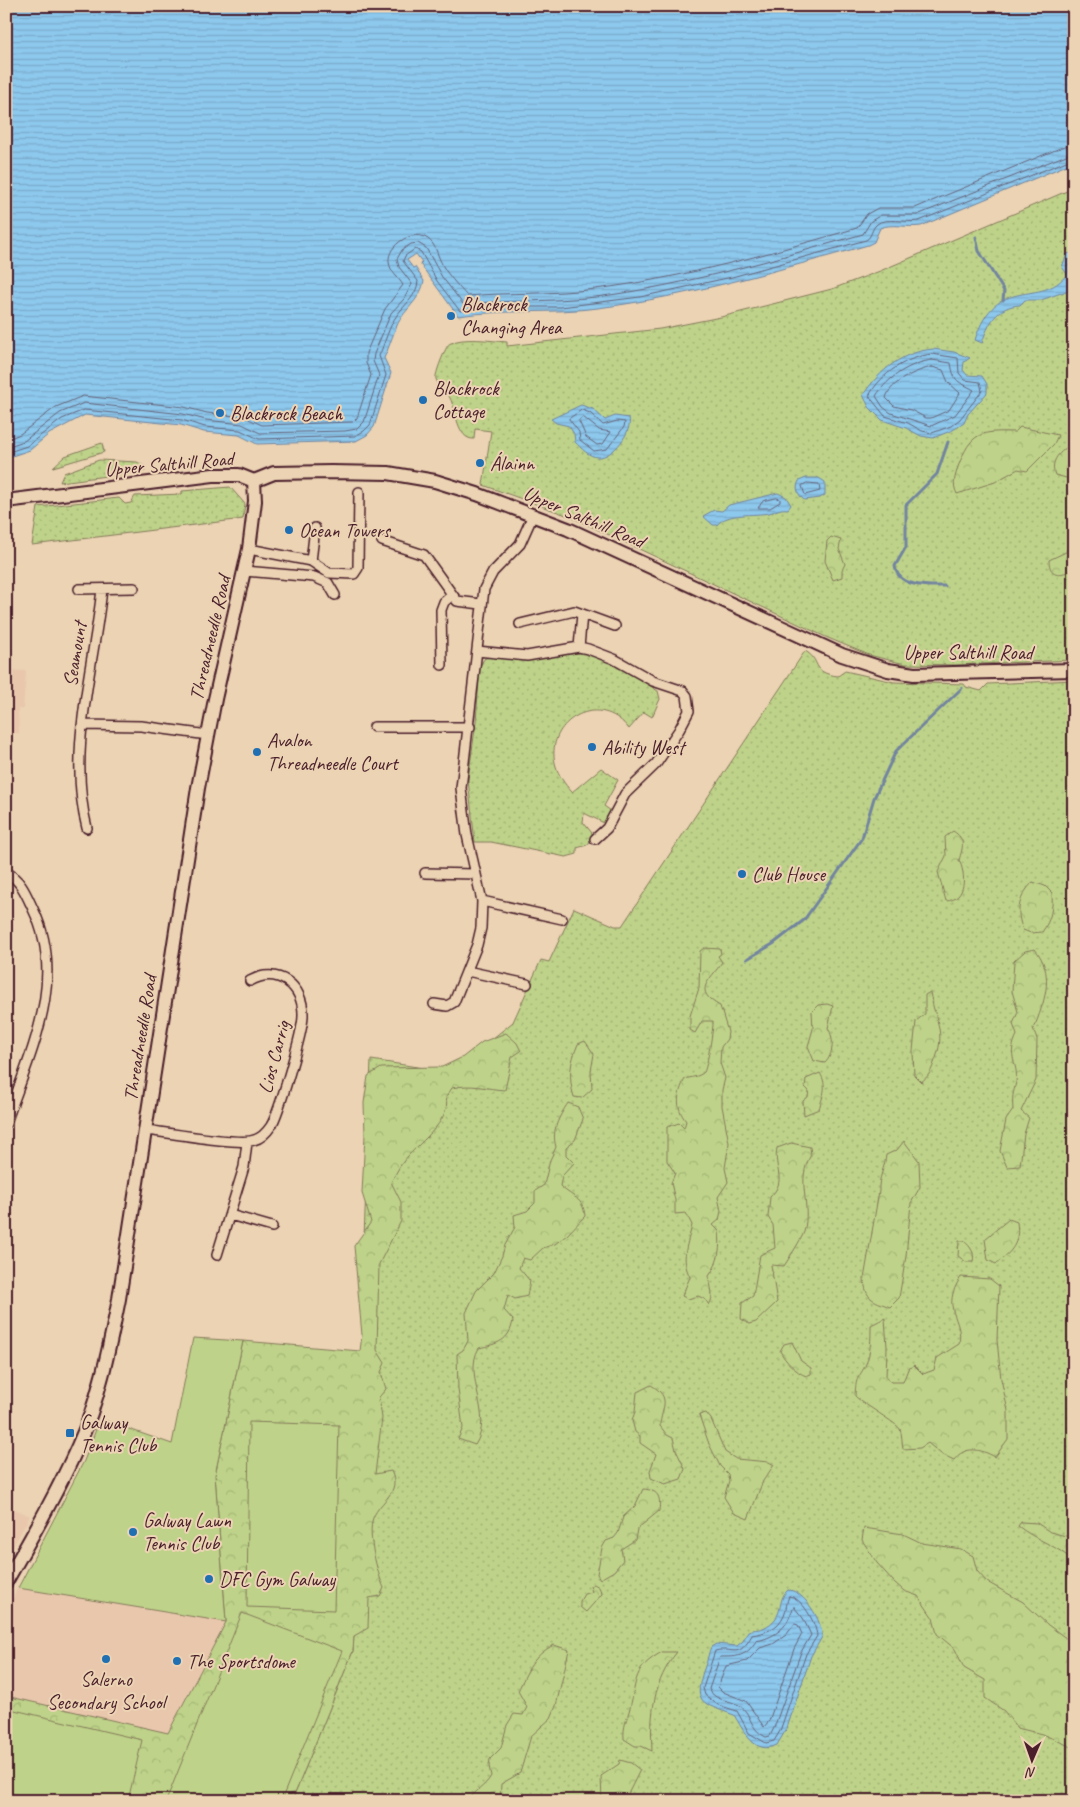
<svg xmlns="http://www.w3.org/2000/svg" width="1080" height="1807" viewBox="0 0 1080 1807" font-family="Caveat,sans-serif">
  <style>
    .built { fill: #e9c7ad }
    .grass { fill: url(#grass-dots); stroke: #84795a }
    .forest { fill: url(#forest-crowns); stroke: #84795a }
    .pitch { fill: #bed389; stroke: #84795a }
    .water { fill: url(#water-rules); stroke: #72849f }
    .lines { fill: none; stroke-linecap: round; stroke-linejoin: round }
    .shore { stroke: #656379; stroke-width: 1 }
    .stream { stroke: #72849f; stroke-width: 3 }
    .minor-casing { stroke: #4a1f2b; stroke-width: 12 }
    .secondary-casing { stroke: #4a1f2b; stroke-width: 16 }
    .minor { stroke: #ebd3b3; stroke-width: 9 }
    .secondary { stroke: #ebd3b3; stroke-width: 12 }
    .poi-dot { fill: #1f6fb2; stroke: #ebd3b3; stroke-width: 2 }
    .labels { text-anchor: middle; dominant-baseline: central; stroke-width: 4; stroke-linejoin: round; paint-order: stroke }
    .poi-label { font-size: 20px; fill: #4a1f2b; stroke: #ebd3b3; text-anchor: start }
    .street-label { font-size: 20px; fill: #4a1f2b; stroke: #ebd3b3 }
  </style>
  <defs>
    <pattern id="grass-dots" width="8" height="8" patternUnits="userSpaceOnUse" patternTransform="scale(1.25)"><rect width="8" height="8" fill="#bed389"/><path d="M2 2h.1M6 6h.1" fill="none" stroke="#a5b576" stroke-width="1.8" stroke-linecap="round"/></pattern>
    <pattern id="forest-crowns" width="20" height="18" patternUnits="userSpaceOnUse" patternTransform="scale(1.25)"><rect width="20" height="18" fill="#bed389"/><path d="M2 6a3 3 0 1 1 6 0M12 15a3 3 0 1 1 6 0" fill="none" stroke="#a5b576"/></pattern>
    <pattern id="water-rules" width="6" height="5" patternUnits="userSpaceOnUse" patternTransform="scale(1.25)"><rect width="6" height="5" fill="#8dc8ed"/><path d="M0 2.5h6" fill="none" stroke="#7babcb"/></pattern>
  </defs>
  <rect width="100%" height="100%" fill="#ebd3b3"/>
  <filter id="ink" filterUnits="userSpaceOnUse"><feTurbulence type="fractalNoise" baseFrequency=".02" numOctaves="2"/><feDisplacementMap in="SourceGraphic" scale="10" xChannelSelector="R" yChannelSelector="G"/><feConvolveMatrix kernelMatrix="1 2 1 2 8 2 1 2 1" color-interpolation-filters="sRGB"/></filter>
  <g filter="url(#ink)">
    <!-- built -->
    <path class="built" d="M6,670l20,1 -3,38h-5l1,24h-13z
      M243,1341l49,460h-286v-190l12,-23 208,34 -11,-147z
      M6,1505l24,11 -24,43z"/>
    <!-- grass -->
    <path class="grass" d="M1074,188v472l-119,5 -50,-1 -36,-9 -41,-17 -259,-122 -86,-31 8,-54 -16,-2 -1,10c-17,1 -18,-30 -24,-41 -3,-7 -12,-12 -14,-19 -2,-3 10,-33 13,-35 12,-8 44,-3 58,-2v4l153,-17 61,-12 111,-28 48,-18z
      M102,443l2,9 -51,15 12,-11z
      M99,460l38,2 4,2 4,7 -85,11 4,-9z
      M230,487l15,17 -2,15 -211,26 6,-38 81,-9 6,6 6,-1 4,-7 47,-2v-3z
      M805,651c17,9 5,22 33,25l7,-5 49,11 70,2 2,3 15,4 7,-7 86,-4v1121h-782l61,-150 18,-298 -7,-115 7,-178 80,12 62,-50 28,-62 8,2 25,-54 41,18h7z
      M578,653c30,4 55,22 80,38l2,8 -8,18 -8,-5 -15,17c-36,-48 -109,9 -57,63l29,-24 17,12 -14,26 7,5 -7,12 -20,-10 -1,9 9,11 1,5 -6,7 -10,3v6l-11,3 -75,-15h-16l-7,-62 8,-58 4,-56 4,-7 6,-3 42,3z"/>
    <!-- forest -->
    <path class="forest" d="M1020,427l38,8 -4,9 -27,27 -9,-2 -23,13 -38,12c-5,-10 -2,-17 1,-27 13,-35 22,-36 57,-35z
      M1069,446l5,1v33l-19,-5c-5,-13 3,-22 14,-29z
      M831,537l10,3 -2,9 6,15 -3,6v7l-9,3 -8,-19 2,-20z
      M1074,543v20l-4,1 2,6c-12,6 -23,6 -23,-10l17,-8 3,-7z
      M953,831c13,8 10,16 6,29 7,14 8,40 -13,41l-8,-29 8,-16 -1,-19z
      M1033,882l12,4 7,7c1,15 -1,27 -10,39l-11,1 -8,-3c-8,-19 -4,-34 10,-48z
      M704,948l16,1 1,5 -3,2 4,6c-11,18 -31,28 -2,44l8,26 -1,7 -6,8 -1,16 5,15 -3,12v16l7,37 -4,25 3,14 -10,15 3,14 -2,9 -6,5 6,6c2,15 0,32 -10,45 1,10 6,21 0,29l-4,-6 -7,-3 -10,3 -6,-3 8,-19c-10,-19 -2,-33 2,-52l-6,-12 -11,1v-14l-4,-17 4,-10 -8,-12v-34l12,-4 5,5 2,-7c-11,-14 -9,-27 -1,-42 6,-2 14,-2 19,-7 3,-4 10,-47 9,-51h-11l-7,12 -5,-3v-14l9,-28 1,-37z
      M1035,949c19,24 11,48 1,74l-3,5 4,11 -1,41 -15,31 8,7 -5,16 -4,32 -13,1 -7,-16 6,-31 7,-10c-1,-15 0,-15 3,-28 3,-19 -10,-25 1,-47l-4,-11 5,-12 -6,-21 2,-30 11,-10z
      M930,992c5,30 17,40 4,71 -3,9 -6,14 -13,19l-7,-7 -1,-24 3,-30 9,-7v-19z
      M827,1004l6,2 -5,22c7,11 5,27 -3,35l-11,-2 -6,-15 5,-17 -1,-18 6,-6z
      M506,1033l11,10 4,8 -9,6 -7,33c-19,-1 -33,-7 -53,-2l-6,9c6,25 -30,47 -43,65 -5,6 -8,14 -12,20l10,20v19l-22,43 -2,86 8,13 -4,9 5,17 -7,8 3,21 -7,56 16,-3c11,22 -11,29 -18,47 -6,17 4,54 11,70l-4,8 -11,2 -1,30 -14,8 -1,15 -61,150h-286v-105l162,37 58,-111 -11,-147 28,-134 117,10 2,-16 -8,-89 17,-24 -9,-29 3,-58 -1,-32 4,-27 13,-8 61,-1 21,-10 19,-15z
      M585,1041l9,13 -3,17 1,18 -10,9 -8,-1c-6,-20 -4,-34 4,-53z
      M820,1073c8,13 3,22 -1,36l-15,6 -1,-14 5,-4 1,-6 -4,-4 1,-8z
      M568,1103l10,4 5,12 -8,21 -9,7v8l8,8 -12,13 -2,10c13,12 23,11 25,30l-18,19 -12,9 -12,4 -13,12 -7,-2 -4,10 11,13 -3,15 -12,3 -7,-4 -4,15 9,10c-3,21 -16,24 -34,28 -17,28 16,68 -4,97l-17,-6 5,-11 -5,-39 -1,-35 6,-4 5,-9 -2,-28 10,-22 18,-18 8,-17 3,-11 10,-18 -1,-12 13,-4 8,-8v-12l9,-6 6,-25 6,-13c-5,-17 3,-30 12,-44z
      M904,1141l15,20 1,26 -9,16 -5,53 -7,42 -9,9c-18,-7 -24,-7 -26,-28l15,-88c-1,-13 6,-23 7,-36l11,-5z
      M791,1143l19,4 1,8c-16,26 1,49 -7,77 -2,6 -16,28 -20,34l-13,-1 6,37 -21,20 -7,2 -8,-5 1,-16 11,-7 7,-41 15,-7 -2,-23 -5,-8 2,-20c18,-17 3,-28 7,-49z
      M1009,1219l8,3c3,22 -5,29 -21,42l-8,-4 -3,-21z
      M959,1241h5c7,6 11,12 9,21h-7l-8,-6z
      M961,1277l29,2 9,7 -2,54 4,39 7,32v28l-13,18c-14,-8 -30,-12 -41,3l-13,-6 -13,-11 -8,5 -17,1c-1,-6 -1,-15 -3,-20 -2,-5 -37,-25 -45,-33 1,-19 2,-15 10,-30 6,-12 6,-28 6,-41l14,-7 2,29 -1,31 5,4h12l5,-13 6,-4 9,9 11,-4 3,-12 22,-14c5,-27 -20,-34 2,-67z
      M792,1342l9,19 10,7v6l-5,2c-10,-4 -21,-15 -26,-25l4,-7z
      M651,1385c22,13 10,23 9,41l7,9 6,3 3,12 9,19 -4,10 -16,5 -14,-6 -1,-7 6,-17 -16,-11v-7l-5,-4 -3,-12 3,-8 2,-20z
      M706,1413l5,6 14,33 11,7 33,3 5,3 -11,16 -15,38 -14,-6 -10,-16 5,-16 -1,-7 -8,-8 -11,-22 -10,-29z
      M643,1489c15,1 18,7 16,22l-22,18 -2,11 -14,9 2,11 -9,11 -14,8 -3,-5 5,-26 4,-7 8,-3 4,-5 5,-16 12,-11z
      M1021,1522l16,1 13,9 24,6v24c-15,-16 -39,-22 -56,-36z
      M864,1528l39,6 19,9 39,6 12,7 4,15 10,11 36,20 25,23 26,19v104l-32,-14 -25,-6 -13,-17 -19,-13v-18l-21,-12 -9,-19 -18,-15 -4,-16 -15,-22 -14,-5 -10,-9 -17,-19 -15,-23z
      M594,1584l5,3 3,7 -16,18 -6,-5v-6l4,-7 8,-2 -2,-6z
      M554,1645l15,5 -13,56 -5,12 -20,18 -11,37 -19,11 -1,17h-32c6,-10 17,-14 23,-25l-2,-10 1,-7 11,-11 6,-23 7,-11 9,1 4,-8 -9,-16c9,-19 15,-36 36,-46z
      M662,1652h15c-24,29 -27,63 -25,99l-11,-5h-6l-11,-7c-1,-13 3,-20 6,-31 7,-28 3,-40 32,-56z
      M620,1760l11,3 9,7 -12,24 3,7h-29l-1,-25 18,-12z"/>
    <!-- pitch -->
    <path class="pitch" d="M193,1338l50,3 -28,134 11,147 -208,-34 66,-127 16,-42 72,25z
      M249,1422l90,3 -5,185 -87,-3z
      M242,1613l100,38 -61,150h-115z
      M6,1708l136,32 -14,61h-82l-40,-9z"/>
    <!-- water -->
    <path class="water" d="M6,6h1068v156l-153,64c-13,2 -30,-3 -41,2l-6,14 -6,3c-89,25 -178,51 -270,63 -47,6 -94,1 -140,8l-38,-52 2,-2 -6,-8 -9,6 6,8 2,-1 9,14c-3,16 -14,24 -23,37 -7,11 -11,28 -17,40l7,15 -17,54 -7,8 -11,6 -99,3 -18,-9 -35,-3 -23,-7 -96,-10 -36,19 -19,16 -24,8z
      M1074,252v41l-7,-2 -26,9h-16l-5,5c-23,1 -32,19 -38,38l-7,-3c21,-68 66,-31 92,-66l-5,-7 5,-13z
      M933,349l21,3 16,6 -6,4 -1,8 4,5 15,1 5,8v9l-19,21 -4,9 -11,7 -20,8 -12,-2 -15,-8 -24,-8 -13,-13 -6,-12c17,-25 39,-43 70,-46z
      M581,405l12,4 12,11 10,-4 14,2c4,13 -16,40 -31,39 -9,0 -17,-9 -23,-15l-1,-8 -5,-8 -13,-3 -5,-4z
      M806,478h13l6,4v13l-5,3 -16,2c-6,-5 -9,-12 -5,-19z
      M778,493l8,4 5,8 -3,4c-9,-1 -11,2 -19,4 -15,3 -42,-1 -52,12h-4l-10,-9 11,-6 8,1 7,-6z
      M788,1590c16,0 35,32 34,47l-11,19 -24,72 -10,17c-23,11 -33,-14 -43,-30 -33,-12 -42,-12 -29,-49 3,-6 3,-13 6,-19l5,-3 21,2 6,-5 5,-10c5,-2 10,-1 15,-3 24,-11 12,-27 25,-38z"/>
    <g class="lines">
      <!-- shore -->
      <path class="shore" d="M932,354l26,4 1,15 6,7 15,2 2,9 -22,28 -9,7 -19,7 -10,-2 -14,-8 -23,-7 -16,-20c12,-23 38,-39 63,-42z
        M932,360l19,3c3,20 7,18 23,27l-19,25 -24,11 -40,-13 -8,-6 -7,-11c12,-19 34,-33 56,-36z
        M932,367l11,3 5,12 12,11 -11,17 -18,8h-5l-15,-8 -17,-4 -8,-8c4,-16 31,-28 46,-31z
        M582,410l8,3 13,12 14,-4 8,1 -1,5 -17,22 -13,2 -14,-11 -1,-8 -10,-13z
        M583,417l16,13 12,2 -8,12 -6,1 -11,-8 -7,-16z
        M6,440l14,-6 36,-27 27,-11 101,11 23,6 37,4 18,8 91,-3 4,-4 14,-43 -5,-12v-10l19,-44 18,-24c-4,-7 -13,-13 -14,-23 -2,-17 24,-34 39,-23 8,6 9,15 13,23 3,9 19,26 26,34 42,-4 85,-1 128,-7 89,-11 176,-36 262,-61l10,-14 11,-6h37l150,-62 9,-2
        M6,447l18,-6 36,-28 24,-10 99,11 23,6 36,4 18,9 85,-2 12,-2 7,-7 15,-47 -6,-14 1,-7 17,-41 13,-14 8,-15 -13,-17 -2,-8 5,-9 9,-6 7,-1 8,5 16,29 21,27c44,-4 89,-2 133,-7 91,-12 179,-38 267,-63l8,-13 10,-6h36l157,-63
        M6,453l21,-7 35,-27 22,-9 98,10 23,7 35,3 19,9 96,-3 9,-5 6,-6 16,-50 -7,-19c6,-13 10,-30 18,-41 8,-11 20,-19 21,-34l-15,-20 2,-5 10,-7 6,3 16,29 23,30 24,-4h77l79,-10 92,-20 134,-37c6,-3 5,-11 11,-16 8,-7 30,-1 42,-3l155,-63
        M807,483l12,1 1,7 -15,4 -3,-9z
        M777,498l3,1v3l-10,6h-12l5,-7z
        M789,1596c13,1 27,27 28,40l-11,18 -26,77 -6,10 -8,2 -17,-10 -12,-22 -19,-6 -13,-10 -2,-7 12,-37c18,-5 23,10 37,-16 13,-2 26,-6 32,-20 3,-6 2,-13 5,-19z
        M794,1607l9,11 8,17 -10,17 -27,76 -4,8 -4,1c-17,-8 -14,-23 -26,-31 -10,-7 -25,-4 -31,-17l11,-32c17,0 26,0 36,-16 13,-2 28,-10 33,-23 2,-4 3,-8 5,-11z
        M795,1624l3,1 4,9 -8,15 -25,72 -5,6 -18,-26 -23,-9 -5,-5 8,-21 21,-5 13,-13 13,-4 13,-9z"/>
      <!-- stream -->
      <path class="stream" d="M976,237l3,14 25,40 -1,9
        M945,586c-16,0 -47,2 -50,-20l11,-19v-42l31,-31 11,-32
        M747,959l26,-15 31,-24 58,-82 12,-40 22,-47 66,-63"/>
      <!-- minor casing -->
      <g class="minor-casing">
        <path id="minor" d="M382,541l42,14 33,46 24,3
          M249,549l62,12 4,-33
          M311,561l18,12 25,1 4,-6 1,-76
          M244,571l70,6 14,6 7,12
          M79,589l55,-1
          M520,624l54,-13 41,15
          M579,647l3,-33
          M477,651l50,5 52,-9 9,2 26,10 39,22 30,10 4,5 2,15 -10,19 -23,34 -31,30 -18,34 -12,11
          M442,665l-1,-55 3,-8 7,-6
          M82,725l59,1 67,9
          M374,727h96
          M87,828c-20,-78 7,-161 15,-239
          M6,872c15,8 20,22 27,37 35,71 -4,146 -27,214
          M425,873l51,1
          M482,901l80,18
          M467,971l60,13
          M434,1004l13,2 7,-4 23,-57 4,-17 1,-27 -15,-66 -6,-47 23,-199 9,-17 27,-28 13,-29
          M145,1130c20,2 95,16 109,10 8,-2 13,-8 17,-14 8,-13 32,-95 32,-110 1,-31 -26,-50 -53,-35
          M230,1215l42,12
          M217,1255l27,-88 3,-25"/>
      </g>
      <!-- secondary casing -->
      <g class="secondary-casing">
        <path id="secondary" d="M254,481l20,-8 57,-1 57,1 47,8 42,13 91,35 274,126 46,15 26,4 160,-4
          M6,501l207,-26h26l15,6
          M6,1582c25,-44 51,-89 72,-136 21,-46 31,-97 41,-147l79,-511 17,-89 34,-150 6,-48 -1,-20"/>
      </g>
      <!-- minor -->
      <use href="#minor" class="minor"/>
      <!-- secondary -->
      <use href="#secondary" class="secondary"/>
    </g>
  </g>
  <!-- markers -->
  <g class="poi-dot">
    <circle cx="451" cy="316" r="5"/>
    <circle cx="423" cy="400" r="5"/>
    <circle cx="220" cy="413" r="5"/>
    <circle cx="480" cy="463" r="5"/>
    <circle cx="289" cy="530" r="5"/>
    <circle cx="592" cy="747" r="5"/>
    <circle cx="257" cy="752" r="5"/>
    <circle cx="742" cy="874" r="5"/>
    <rect x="65" y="1428" width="10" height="10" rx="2.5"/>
    <circle cx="133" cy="1532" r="5"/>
    <circle cx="209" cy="1579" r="5"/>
    <circle cx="106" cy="1659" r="5"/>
    <circle cx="177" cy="1661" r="5"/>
  </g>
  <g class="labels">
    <!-- poi labels -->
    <g class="poi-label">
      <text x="461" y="304">Blackrock<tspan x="461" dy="23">Changing Area</tspan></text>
      <text x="433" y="388">Blackrock<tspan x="433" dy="23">Cottage</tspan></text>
      <text x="230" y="413">Blackrock Beach</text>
      <text x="490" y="463">Álainn</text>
      <text x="299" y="530">Ocean Towers</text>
      <text x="267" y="740">Avalon<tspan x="267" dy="23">Threadneedle Court</tspan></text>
      <text x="602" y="747">Ability West</text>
      <text x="752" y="874">Club House</text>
      <text x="80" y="1422">Galway<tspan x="80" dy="23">Tennis Club</tspan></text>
      <text x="143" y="1520">Galway Lawn<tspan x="143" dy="23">Tennis Club</tspan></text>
      <text x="219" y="1579">DFC Gym Galway</text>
      <text x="187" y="1661">The Sportsdome</text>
      <text x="106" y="1679" text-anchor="middle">Salerno<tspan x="106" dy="23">Secondary School</tspan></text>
    </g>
    <!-- street labels -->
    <g class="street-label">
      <text transform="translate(169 464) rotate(-5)">Upper Salthill Road</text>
      <text transform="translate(584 517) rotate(23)">Upper Salthill Road</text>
      <text transform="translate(210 638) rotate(-77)">Threadneedle Road</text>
      <text x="968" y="652">Upper Salthill Road</text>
      <text transform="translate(75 654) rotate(-81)">Seamount</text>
      <text transform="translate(140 1038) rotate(-81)">Threadneedle Road</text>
      <text transform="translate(274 1057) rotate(-75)">Lios Carrig</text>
    </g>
  </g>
  <!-- margin -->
  <rect width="1080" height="1807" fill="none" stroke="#ebd3b3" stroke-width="25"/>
  <rect x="12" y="12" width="1055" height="1782" fill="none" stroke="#4a1f2b" stroke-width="2" filter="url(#ink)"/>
  <!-- north arrow -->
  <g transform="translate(1032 1760) rotate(182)" stroke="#ebd3b3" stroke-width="4" paint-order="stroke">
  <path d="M0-4L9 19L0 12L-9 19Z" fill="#4a1f2b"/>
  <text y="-8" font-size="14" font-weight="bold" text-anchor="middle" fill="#4a1f2b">N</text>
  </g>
</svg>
